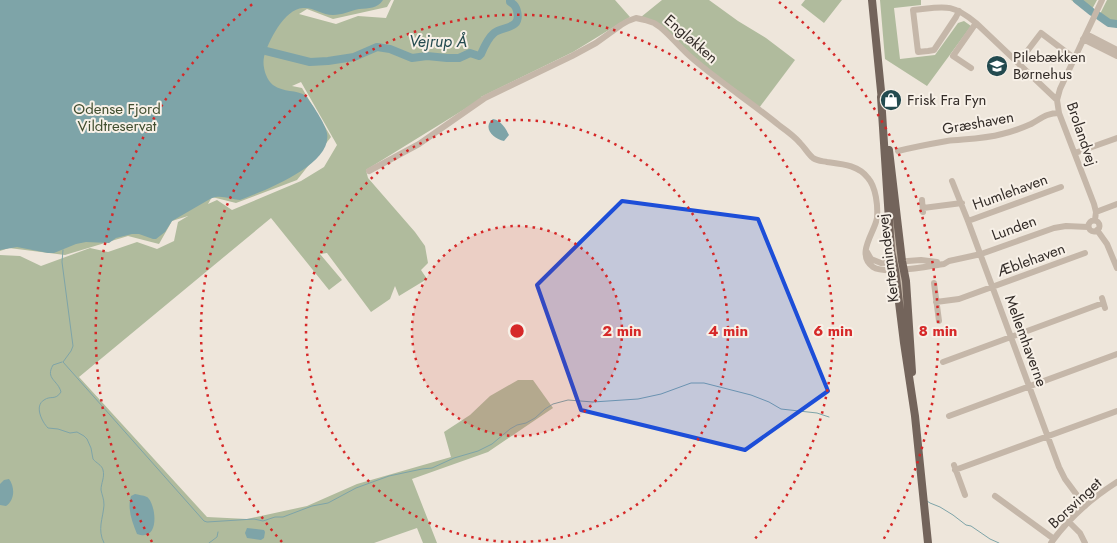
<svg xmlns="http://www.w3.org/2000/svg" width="1117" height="543" viewBox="0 0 1117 543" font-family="Jost,sans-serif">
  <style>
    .green { fill: #b0bb9d; fill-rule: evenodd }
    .water { fill: #7ea4a8 }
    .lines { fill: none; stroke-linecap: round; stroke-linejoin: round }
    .stream { stroke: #7ea4a8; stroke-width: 1 }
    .river { stroke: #7ea4a8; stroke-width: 8 }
    .minor { stroke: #c5b7a9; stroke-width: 6 }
    .major { stroke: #73645b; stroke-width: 8 }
    .marked { fill: #1d4ed8; fill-opacity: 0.2; stroke: #1d4ed8; stroke-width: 4; stroke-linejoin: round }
    .ring { fill: none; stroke: #d62828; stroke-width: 2.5; stroke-dasharray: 2.5 5 }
    .labels { text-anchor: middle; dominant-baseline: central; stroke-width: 4; stroke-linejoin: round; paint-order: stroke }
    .street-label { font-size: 15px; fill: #332c28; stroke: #f7f0e7 }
    .poi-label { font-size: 15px; fill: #332c28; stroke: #f7f0e7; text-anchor: start }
    .park-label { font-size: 15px; fill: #414e2f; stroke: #f7f0e7 }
    .water-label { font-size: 16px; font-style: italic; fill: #234a4f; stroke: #f7f0e7 }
    .centre { fill: #d62828; stroke: #f7f0e7; stroke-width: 2.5 }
    .ring-label { font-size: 15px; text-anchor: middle; font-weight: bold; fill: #d62828; stroke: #f7f0e7; stroke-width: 4; stroke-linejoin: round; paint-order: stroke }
  </style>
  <rect width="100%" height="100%" fill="#eee6db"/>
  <!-- green -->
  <path class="green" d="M0,0h391l-4,7 -54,12 -26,-10 -8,5 37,10 22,-8 28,2 8,-18h221l15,17 -57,35 -92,45v2l-115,71 2,8 47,54 10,14 3,17 -7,7 6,9 -28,17 -4,-10 -5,13 -19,13 -44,-59 -7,1 22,26 -13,10 -58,-72 -192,159 128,140 40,2 60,-13 50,-22 94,-27 -7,-25 26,-17 20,-19 28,-16h15l20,28 -65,44 -76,27 25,64h-14l-6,-15 -43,15h-374v-288l20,1 21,10 49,-18 18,4 29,-10 20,7 17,-8 4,-19 10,-6 -16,5 -13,23 -31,-8 -63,19 -56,-7 -9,3zM301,82l36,63 -13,22 -23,14 -69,29 -15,-10 -9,4 4,-7 24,6 61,-23 34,-43 -29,-49 -10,-2z
    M662,0h47l29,21 28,17 29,22 -36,48 -62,-47 -23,-23 -33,-21z
    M805,0h37l-18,23 -23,-18z
    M880,0h41v5l-27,3 6,51 35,-4 23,-32 6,-2 7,5 -44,60 -42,-27z
    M1071,0h26l-7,13z
    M1107,0h10v27l-19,-9z"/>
  <!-- water -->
  <path class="water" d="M0,0h383c-6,9 -14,8 -24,9 -9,2 -17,6 -26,6 -11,0 -20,-8 -30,-7 -19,1 -35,34 -39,49 -2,9 2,23 9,28 11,8 23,4 33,11 6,8 19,27 21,37 6,32 -64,58 -87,67 -11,-1 -20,-6 -30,-1l-38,22 -7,11 -9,7h-3l-14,-5h-7l-16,4 -7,5 -23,-1 -10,2 -22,9h-6l-31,-6 -17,3z
    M493,119c8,1 13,10 16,16l-5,6c-11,-2 -22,-14 -11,-22z
    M9,479c6,8 6,21 -3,27l-6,-1v-21l4,-4z
    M135,494c3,1 8,1 12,3 9,6 14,46 -10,37 -5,-13 -10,-25 -6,-38z
    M247,528l17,2 1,2 -1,6 -3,2 -14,-2 -2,-5z"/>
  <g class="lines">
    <!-- stream -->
    <path class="stream" d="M63,250l-1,12 11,84 -2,5 -8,11 141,159 3,1 47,-3 9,2 12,-4h8l29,-11 16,-3 28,-15 33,-12 33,-7 10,-1 22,-10 24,-7 14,-7 18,-15 7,-4 9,-2 9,-5 10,-9 8,-5 15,-4 25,2 45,-3 23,-5 30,-11h13l47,12 18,7 12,7 36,4 12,4
      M62,362l-9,3c-8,14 5,15 8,27 -6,9 -10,3 -17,8 -10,6 -2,22 4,28l10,1 12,4 7,-1 7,4 3,3 4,9 2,11c3,4 9,6 10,11 2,7 -2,13 -2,20 1,5 3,9 3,15 -1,14 -7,24 0,38
      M927,501l3,2 10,4 13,8 13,10 5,1 19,13 9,4
      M209,543l8,-6 1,-5"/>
    <!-- river -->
    <path class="river" d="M1077,0l15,12
      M1099,16l10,7 8,1
      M266,51l44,11 18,-1 26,-4 23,-10 13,2 22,9 15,-2 20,2h12l11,-5 9,3 2,-2c3,-7 7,-16 13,-21 8,-7 28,-3 23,-22 -1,-5 -3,-7 -7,-9v-2"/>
    <!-- minor -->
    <path class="minor" d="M959,11l-3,6 -22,33 -6,1 -10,1 -5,-42c30,-3 38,-8 63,13l81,77
      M1086,34l31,16
      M1083,39l34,17
      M1028,50l13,-17 33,25
      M971,68l-18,-12 23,-33
      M898,151c16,-4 32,-7 49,-10 18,-2 37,-2 55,-7 9,-2 20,-6 29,-10 11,-6 16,-11 28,-11
      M1075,153l42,-15
      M369,171l50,-27 66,-46 87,-42 24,-13 25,-18 7,-4 8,-3 9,2 9,3 6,4c12,10 21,22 33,32 28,24 59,44 87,67 7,5 15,11 20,17 5,5 8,11 13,15 4,3 9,3 14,4 15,2 31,3 41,16 8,9 10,28 9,40 -2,14 -22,36 -4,49 12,8 56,-1 71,-3l5,-3 32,-7 73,-26 12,-2 22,1
      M952,181l16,40 91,246 6,12 20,27
      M922,200l1,12
      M923,208l39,-5
      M892,210c1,14 2,42 9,53
      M1096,212l21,-8
      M1095,220l1,-8 -2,-8 -35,-91 -2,-13 3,-11 42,-89
      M1088.5 226a5.5 5.5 0 1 1 11 0a5.5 5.5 0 1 1-11 0Z
      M968,221l93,-34
      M1097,230l10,14 10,24
      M867,252l4,7 10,4 40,-3 16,2
      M897,267c7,10 6,31 7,44
      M934,283l5,38
      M1102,298l3,10
      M936,302l23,-3 126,-46
      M943,362l160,-59
      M949,416l168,-62
      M954,465l11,30
      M955,470l162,-59
      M995,496l59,43
      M1069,522l11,11 5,10
      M1051,543c17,-24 41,-45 66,-61"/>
    <!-- major -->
    <path class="major" d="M872,0l10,101
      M881,97l10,154 4,19 9,73 11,73 13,127
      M889,150l13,111 4,20 6,91"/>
  </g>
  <!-- marked area -->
  <path class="marked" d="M622,201l136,18 70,172 -83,59 -164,-40 -44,-125z"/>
  <!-- distance rings -->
  <circle cx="517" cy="331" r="105" fill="#d62828" fill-opacity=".12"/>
  <g class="ring">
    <circle cx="517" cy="331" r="105"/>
    <circle cx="517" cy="331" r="211"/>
    <path d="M282 542A316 316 0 1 1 752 542"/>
    <path d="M152 542A421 421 0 0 1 255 2M779 2A421 421 0 0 1 882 542"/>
  </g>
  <!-- icons -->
  <defs>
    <g id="school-disc" transform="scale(1.125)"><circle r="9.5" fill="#234a4f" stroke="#f7f0e7"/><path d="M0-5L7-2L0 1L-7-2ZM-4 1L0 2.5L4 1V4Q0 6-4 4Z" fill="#fff"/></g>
    <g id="shop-disc" transform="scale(1.125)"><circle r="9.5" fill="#234a4f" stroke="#f7f0e7"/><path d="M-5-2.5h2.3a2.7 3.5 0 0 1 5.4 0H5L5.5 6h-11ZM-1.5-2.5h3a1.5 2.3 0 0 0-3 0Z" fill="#fff"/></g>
  </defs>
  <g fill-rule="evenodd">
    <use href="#school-disc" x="997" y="66"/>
    <use href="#shop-disc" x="891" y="100"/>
  </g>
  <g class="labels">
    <!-- street labels -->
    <g class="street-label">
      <text transform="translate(691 39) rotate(41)">Engløkken</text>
      <text transform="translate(978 123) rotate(-10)">Græshaven</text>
      <text transform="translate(1082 134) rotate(71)">Brolandvej</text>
      <text transform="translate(1010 192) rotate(-20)">Humlehaven</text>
      <text transform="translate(1014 228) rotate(-20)">Lunden</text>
      <text transform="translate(888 258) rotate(-97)">Kertemindevej</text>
      <text transform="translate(1031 260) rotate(-20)">Æblehaven</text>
      <text transform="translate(1026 341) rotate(70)">Mellemhaverne</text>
      <text transform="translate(1075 503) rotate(-43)">Borsvinget</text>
    </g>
    <!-- poi labels -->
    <g class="poi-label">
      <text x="1013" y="57">Pilebækken<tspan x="1013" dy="17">Børnehus</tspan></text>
      <text x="907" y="100">Frisk Fra Fyn</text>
    </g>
    <!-- park labels -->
    <g class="park-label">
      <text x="117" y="109">Odense Fjord<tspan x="117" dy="17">Vildtreservat</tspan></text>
    </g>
    <!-- water labels -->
    <g class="water-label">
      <text x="438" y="41">Vejrup Å</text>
    </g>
  </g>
  <circle cx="517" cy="331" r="8" class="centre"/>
  <g class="ring-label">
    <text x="622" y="336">2 min</text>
    <text x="728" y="336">4 min</text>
    <text x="833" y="336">6 min</text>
    <text x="938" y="336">8 min</text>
  </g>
</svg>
